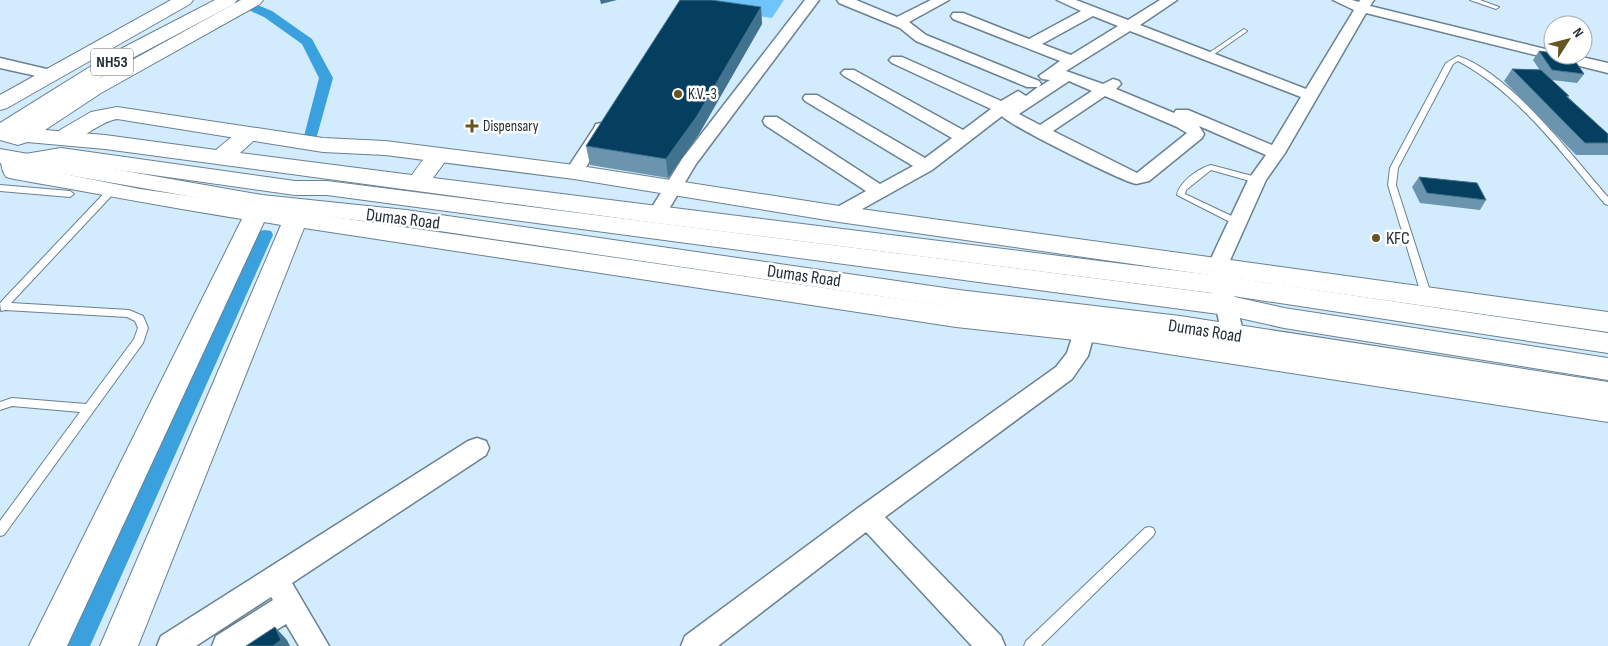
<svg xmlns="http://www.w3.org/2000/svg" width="1608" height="646" viewBox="0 0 1608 646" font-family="'Sofia Sans Condensed',sans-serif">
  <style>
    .green { fill: #6fc4fc }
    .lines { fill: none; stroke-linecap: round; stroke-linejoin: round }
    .canal { fill: #3ba1de; fill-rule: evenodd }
    .lane-casing { stroke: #6a8191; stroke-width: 2 }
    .street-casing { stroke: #6a8191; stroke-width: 3 }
    .secondary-casing { stroke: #6a8191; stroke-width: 2 }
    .primary-casing { stroke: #6a8191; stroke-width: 2 }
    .highway-casing { stroke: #6a8191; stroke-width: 2 }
    .lane { fill: #fff; fill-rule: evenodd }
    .street { fill: #fff; fill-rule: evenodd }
    .secondary { fill: #fff; fill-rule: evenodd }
    .primary { fill: #fff; fill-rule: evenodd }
    .highway { fill: #fff; fill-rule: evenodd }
    .wall { fill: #6b95ae }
    .shaded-wall { fill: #42738e }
    .building { fill: #043f5f; stroke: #42738e }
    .poi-dot { fill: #665421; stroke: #fff; stroke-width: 2 }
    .labels { text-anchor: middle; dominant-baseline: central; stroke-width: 5; stroke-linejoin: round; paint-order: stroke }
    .far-poi-label { font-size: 15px; fill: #242e35; stroke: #fff; text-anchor: start }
    .shield { fill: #fff; stroke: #666d72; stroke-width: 1 }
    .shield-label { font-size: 16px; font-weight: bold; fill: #242e35 }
    .street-label { font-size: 18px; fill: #242e35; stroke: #fff }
    .poi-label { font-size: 18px; fill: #242e35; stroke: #fff; text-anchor: start }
  </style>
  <rect width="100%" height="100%" fill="#d2ebfd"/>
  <!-- green -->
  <path class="green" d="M709,0h75l-12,18 -50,-8z"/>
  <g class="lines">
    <!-- canal -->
    <path class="canal" d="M248,1l24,10 40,28 21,39 -18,65 -5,1 -7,-4 16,-62 -17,-34 -38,-27 -20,-9 -2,-3 2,-3z
      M265,230l6,1 2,4 -183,411h-26l193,-411 2,-4z"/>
    <!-- lane casing -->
    <g class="lane-casing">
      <path id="lane" d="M1470,0h10l19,7 -3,2z
        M1244,29l3,2 -1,1 -36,25h-4v-2z
        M1458,56c53,18 113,99 150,141v8l-3,-1c-44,-51 -86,-111 -147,-143l-5,3 -55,104 -2,17 36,112 -5,3 -5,-3 -34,-112 2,-17 56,-105z
        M1211,165l49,13 1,2 -4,3 -46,-13 -25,20 -1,4 55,26 1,2 -1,2h-6l-57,-29c2,-13 22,-27 34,-30z
        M0,185l70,6 4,3 -4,3 -70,-6z
        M113,186l3,1v4l-105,112 118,7 14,6 5,12 -5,15 -139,192 -4,1v-15l80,-109 -68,-6 -12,4v-8l12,-4 74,6 48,-65 4,-11 -3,-7 -8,-4 -122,-7 -4,1 -1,-8 110,-116z
        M1149,527l4,1 2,4 -2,4 -112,110h-17l2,-5 119,-113z"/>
    </g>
    <!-- street casing -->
    <g class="street-casing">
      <path id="street" d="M805,0h14l-123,164 -33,55h-14l-2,-4 35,-56z
        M837,0h19l41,17 34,-17h18l-40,22 17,13 113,46 2,3 -2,3 11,-7 -8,-1 -3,-3 21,-15 -107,-42 -2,-3 2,-3h10l66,26 52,-28 -24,-11h19l52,20 32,-20h17l-37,25 166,64 48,-79 -21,-10h19l7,2 1,-2h14l-4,6 183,45v4h20l35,8v10l-242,-60 -81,140 -19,27 -39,87 17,68 -3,6 -8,2 -8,-2 -3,-6 -15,-68 41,-87 18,-25 -67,-29 5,8 -2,4 -53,43 -13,3c-15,-3 -129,-60 -134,-68l-70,54 -86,48h-14l-2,-4 2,-4 34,-19 -101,-66 -2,-4 2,-4h12l103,67 33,-18 -108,-65 -2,-3 2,-3h12l108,63 27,-20 -108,-62 -3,-3 3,-3h10l109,60 28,-21 -99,-46 -3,-3 3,-3h10l99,44 17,-10 8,5 12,-9h-11l-111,-46 -16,-13 -61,-25zM1093,16l25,10 -47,29 -29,-11zM1130,31l171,66 -29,48 -84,-35h-12l-2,3 -58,-24 5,-5 -2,-3 -6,-2 -10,5 -37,-13zM1069,81l23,10 -52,34 -21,-11zM1105,96l72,31 10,6 -50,40 -84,-42z
        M0,58l55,13 3,3 -8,5 -50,-11z
        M602,123l6,1 2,4 -27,44 -3,4h-12l-3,-4 29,-44 2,-4z
        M1084,323l8,2 3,6 -7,25 -16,23 -187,138 116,119 4,10h-33l-106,-114 -148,114h-37l4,-10 173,-128 198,-141 11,-14 9,-28z
        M477,438l9,3 3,7 -3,7 -194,128 37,63h-30l-13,-22 -35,22h-39l4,-10 57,-36 -2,-3 -75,49h-39l4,-10 307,-195z"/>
    </g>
    <!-- secondary casing -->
    <g class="secondary-casing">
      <path id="secondary" d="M117,107l206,31 62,3 189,24 265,41 769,106v20l-769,-110 -265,-43 -189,-24 -62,-3 -206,-33c-22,4 -37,26 -57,21l-3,-5 3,-5 31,-18z
        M61,148l234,33h32l899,114 58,13 324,50v22l-324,-52 -58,-13 -899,-120h-32l-234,-33 -37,4 116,23 816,118 128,14 524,77v24l-524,-81 -128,-14 -652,-99 -166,418h-38l181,-421 -17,-3 -197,424h-38l213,-427c-77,-12 -152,-27 -228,-40l-8,-2c-5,-7 -6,-17 -4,-24l8,-2 9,4z"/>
    </g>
    <!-- primary casing -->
    <g class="primary-casing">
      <path id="primary" d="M171,0h22l-3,4 -183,104 -7,2v-15z
        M241,0h22l-3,4 -159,89 -56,37 60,5 111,15c13,-10 25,-25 42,-21l3,5 -21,19 172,22c10,-13 17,-29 35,-25l3,5 -17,23 787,98 388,57v20l-388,-59 -564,-71 -551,-74 -78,-7 -9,3 -18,-5v-14l19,2 68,-43z
        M0,149l262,46 144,15 553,80 221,26 428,66v24l-428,-70 -221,-28 -553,-82 -144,-17 -262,-46z"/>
    </g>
    <!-- highway casing -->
    <g class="highway-casing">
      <path id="highway" d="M215,0h22l-3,4 -111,59 -115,74 -8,2v-16l109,-68z"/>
    </g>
    <!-- lane -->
    <use href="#lane" class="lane"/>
    <!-- street -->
    <use href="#street" class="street"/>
    <!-- secondary -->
    <use href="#secondary" class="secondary"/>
    <!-- primary -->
    <use href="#primary" class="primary"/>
    <!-- highway -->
    <use href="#highway" class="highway"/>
  </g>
  <!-- wall -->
  <path class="wall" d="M761,7l1,17 -63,110 -31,44 -78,-13 -4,-19z
    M1539,51l45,23 -7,9 -25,-3 17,16 -1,1 40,37v21h-32l-72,-74 8,-12h27l-6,-9z
    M1419,177l67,23 -6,10 -60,-7 -8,-16z"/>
  <!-- shaded-wall -->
  <path class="shaded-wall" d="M600,0h17l-16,4z
    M761,7l1,17 -63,110 -31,44 -2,-19z
    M275,627l12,13 3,6h-17z"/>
  <!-- building -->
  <path class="building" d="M680,0h31l50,7 -64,109 -31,43 -80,-13z
    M1539,51l14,2v2h18l13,19 -32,-4z
    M1512,69l29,1 28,26h-3l42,38v9h-23z
    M1419,177l58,6 9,17 -59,-7z
    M275,627l6,13 -8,6h-27z"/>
  <!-- markers -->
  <g class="poi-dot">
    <circle cx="678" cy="94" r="5"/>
    <path d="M469.5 118.5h5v5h5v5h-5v5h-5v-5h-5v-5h5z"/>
    <circle cx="1376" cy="238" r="5"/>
  </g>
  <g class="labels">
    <!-- far-poi labels -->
    <g class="far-poi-label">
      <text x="688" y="94">K.V.-3</text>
      <text x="483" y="126">Dispensary</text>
    </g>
    <!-- shield labels -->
    <rect class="shield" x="91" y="48.5" width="42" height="27" rx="4"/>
    <g class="shield-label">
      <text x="112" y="62">NH53</text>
    </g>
    <!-- street labels -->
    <g class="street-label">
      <text transform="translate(403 219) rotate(7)">Dumas Road</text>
      <text transform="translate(804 276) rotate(8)">Dumas Road</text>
      <text transform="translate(1205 331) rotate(9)">Dumas Road</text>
    </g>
    <!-- poi labels -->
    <g class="poi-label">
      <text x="1386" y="238">KFC</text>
    </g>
  </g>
  <!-- north arrow -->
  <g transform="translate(1568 40) rotate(54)"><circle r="24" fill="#ffffff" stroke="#a7abae"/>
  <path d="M0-4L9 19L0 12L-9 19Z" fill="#665421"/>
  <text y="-8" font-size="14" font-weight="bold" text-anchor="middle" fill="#242e35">N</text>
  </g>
</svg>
